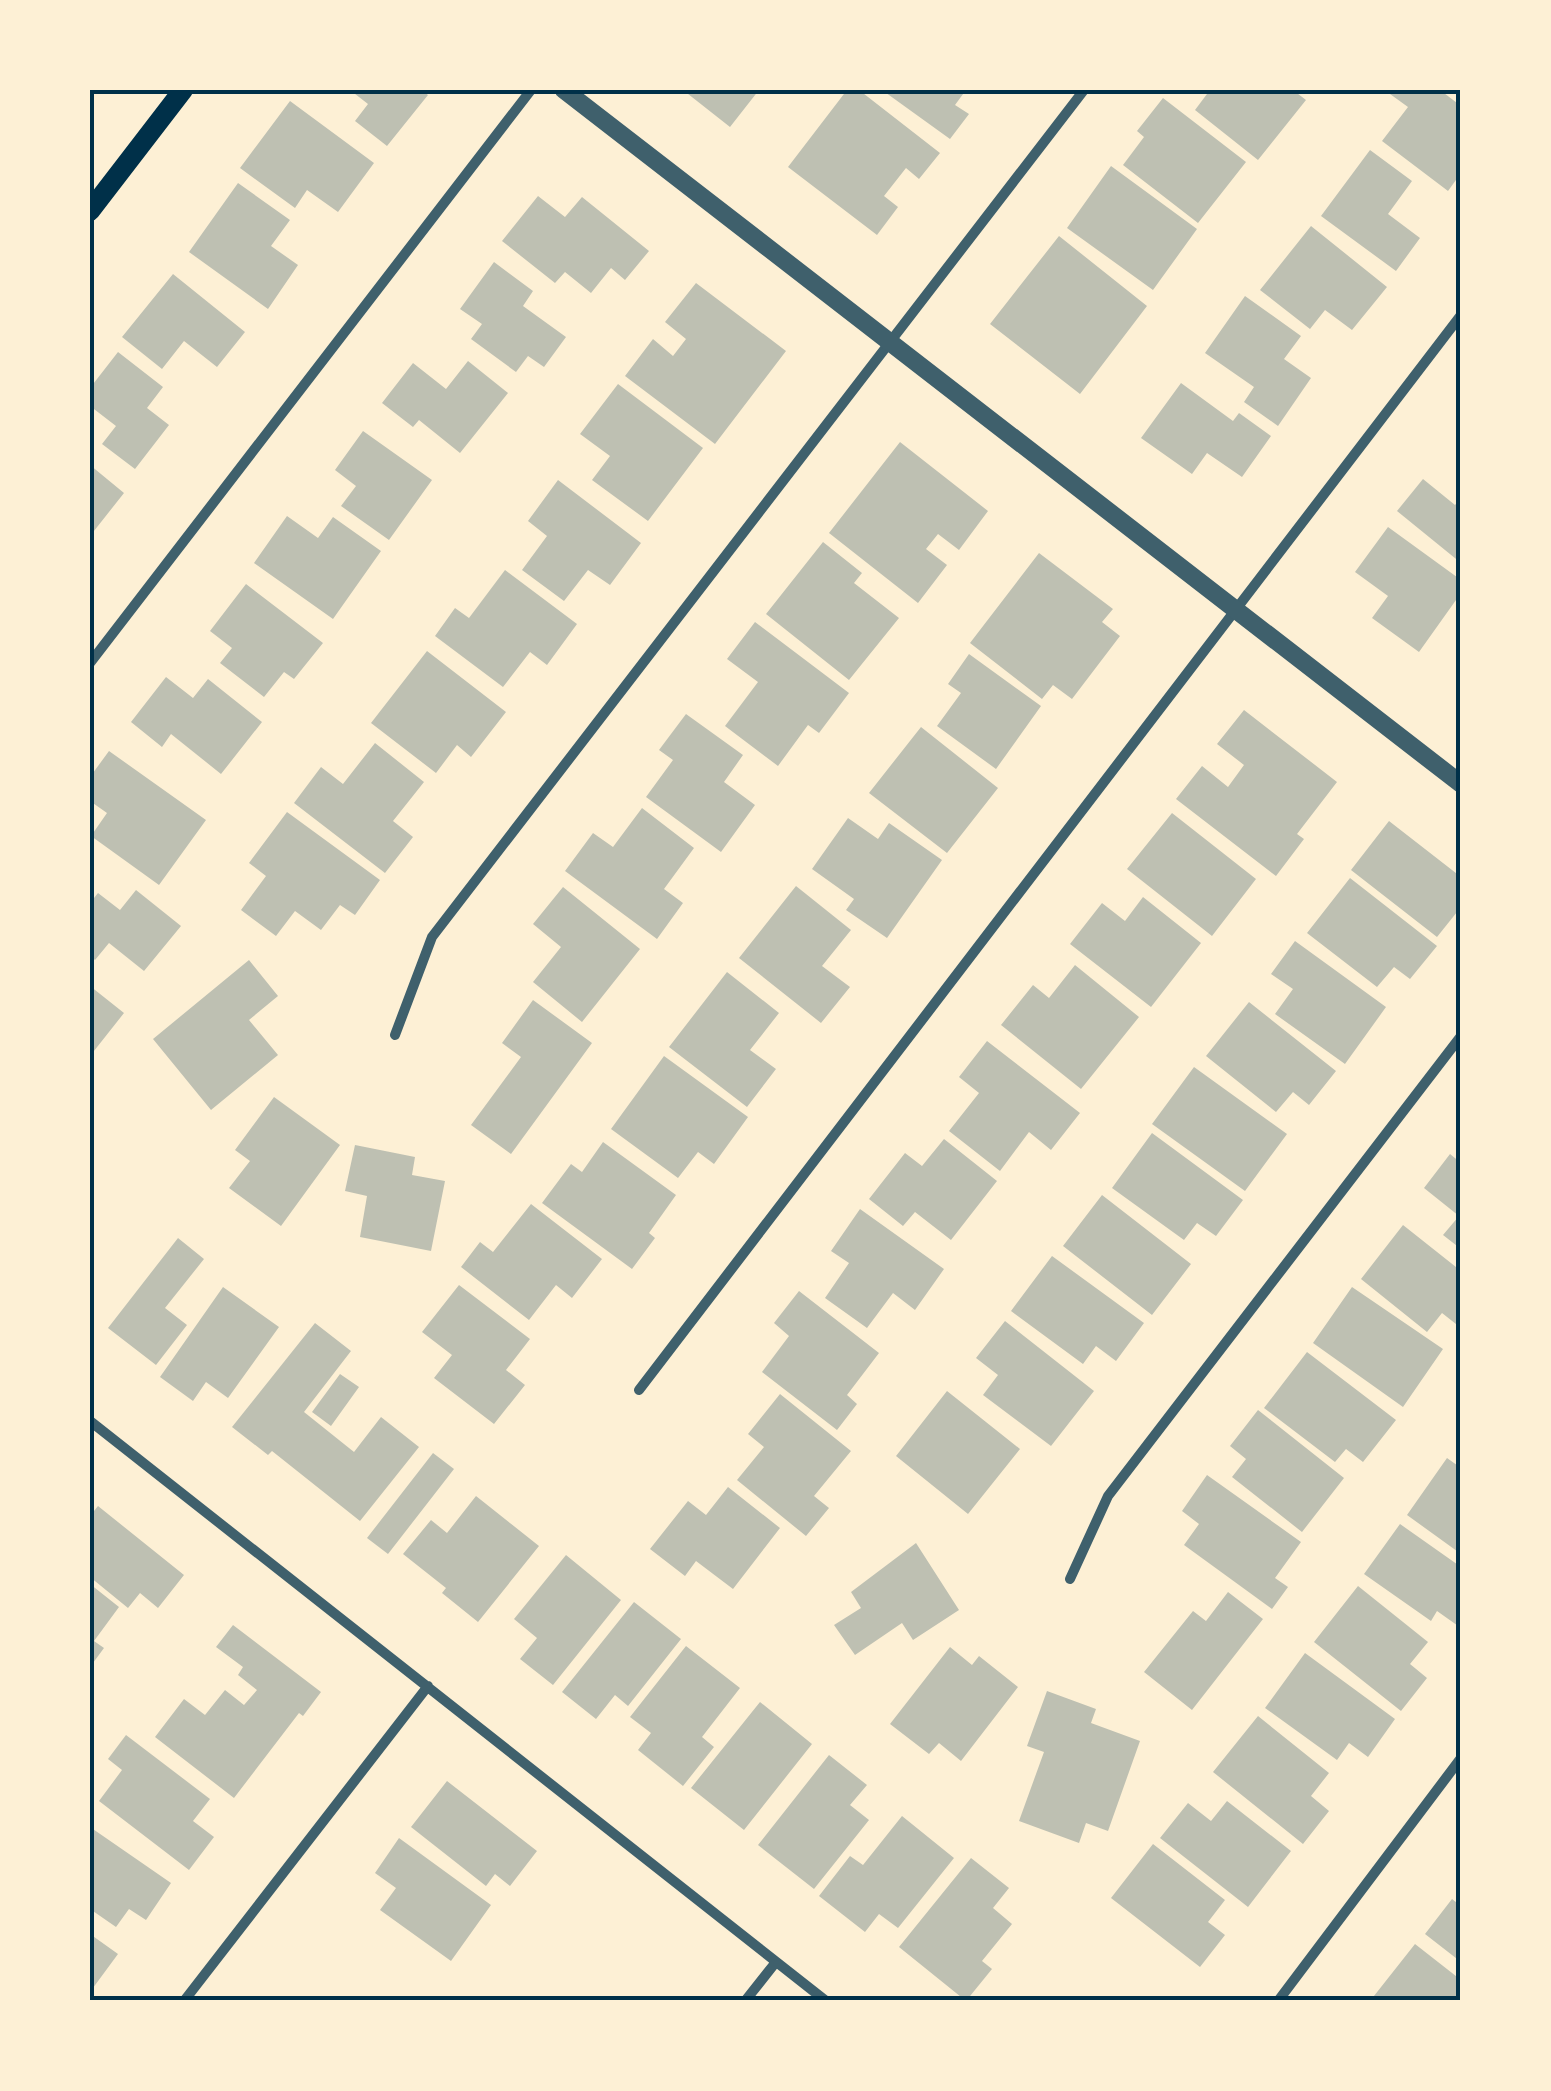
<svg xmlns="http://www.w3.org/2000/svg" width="1551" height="2091" viewBox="0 0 1551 2091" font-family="Mulish,sans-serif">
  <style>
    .building { fill: #bec0b2 }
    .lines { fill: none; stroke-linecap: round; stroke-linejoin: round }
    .minor { stroke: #3f606c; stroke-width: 10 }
    .tertiary { stroke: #3f606c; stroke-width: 18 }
    .secondary { stroke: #003049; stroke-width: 20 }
    .neatline { fill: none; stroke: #003049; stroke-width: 4 }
  </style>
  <rect width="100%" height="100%" fill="#fdf0d5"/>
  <!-- building -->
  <path class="building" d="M350,90h72l6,5 -41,51 -32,-25 13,-17z
    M683,90h76l-29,37z
    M847,90h12l81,63 -21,26 -13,-11 -22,28 14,11 -21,28 -89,-68z
    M882,90h84l-11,15 14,9 -19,25z
    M1201,90h92l13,10 -48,60 -63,-50 12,-16z
    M1393,90h47l21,16v67l-13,18 -66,-50 26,-34 -18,-13z
    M1163,98l83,64 -48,61 -75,-58 21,-28 -7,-6z
    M290,101l84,62 -36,49 -31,-22 -12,18 -55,-40z
    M1370,150l42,31 -24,33 32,24 -24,33 -75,-55z
    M1111,166l86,63 -44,61 -86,-62z
    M238,183l52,37 -19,26 27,19 -30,44 -79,-57z
    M538,196l27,21 17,-20 67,54 -24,29 -14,-12 -20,25 -26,-21 -10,11 -53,-42z
    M1311,226l76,61 -35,43 -27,-20 -15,19 -50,-39z
    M1059,236l88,70 -67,88 -90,-70z
    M494,262l39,29 -10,15 43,31 -22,30 -16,-11 -12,16 -45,-33 11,-15 -22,-15z
    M173,274l72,58 -28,35 -33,-26 -22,28 -40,-32z
    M696,283l90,68 -71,93 -90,-68 28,-37 20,17 13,-17 -21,-17z
    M1245,296l56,40 -17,23 27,19 -33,48 -34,-24 10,-15 -49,-34z
    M118,352l45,35 -16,21 22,17 -34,44 -33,-25 14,-18 -26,-20v-18z
    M468,361l40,32 -48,60 -41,-33 -6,7 -31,-24 31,-40 33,26z
    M1181,383l52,38 6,-8 32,23 -29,41 -35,-24 -15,21 -51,-36z
    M618,384l85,64 -55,73 -56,-41 18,-24 -30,-22z
    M363,431l69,49 -43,60 -48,-34 15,-20 -21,-16z
    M900,442l88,69 -29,39 -21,-16 -12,15 21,16 -29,38 -89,-70z
    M90,465l34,28 -34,43z
    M1423,479l32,26 6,-7v65l-64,-52z
    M558,480l83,63 -31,42 -22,-15 -24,31 -42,-31 25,-34 -19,-15z
    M287,516l31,22 15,-21 48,34 -48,68 -79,-56z
    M1388,527l73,53v13l-42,59 -47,-34 16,-22 -33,-24z
    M823,542l39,31 -8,10 45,35 -50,62 -83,-66z
    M1039,553l74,56 -11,13 18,14 -48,63 -19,-14 -11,14 -72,-56z
    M505,570l72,54 -30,41 -17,-13 -27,35 -68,-51 20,-28 14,10z
    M246,584l77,59 -29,36 -10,-7 -20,25 -44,-34 12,-15 -22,-17z
    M755,622l94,71 -30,40 -11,-8 -30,41 -53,-40 33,-44 -31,-23z
    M427,651l79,61 -35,45 -14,-12 -21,28 -65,-50z
    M969,654l72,52 -45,63 -59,-43 24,-33 -13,-9z
    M166,677l27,21 15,-19 54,43 -41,52 -50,-40 -9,13 -31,-25z
    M1244,710l93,72 -40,52 7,5 -28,37 -100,-77 26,-33 26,21 16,-22 -27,-21z
    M686,714l57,41 -19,27 31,23 -34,47 -75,-55 27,-37 -14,-10z
    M921,727l77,61 -51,65 -78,-60z
    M375,743l49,39 -31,39 20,16 -28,36 -91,-70 27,-36 22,17z
    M109,751l97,69 -47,65 -68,-49 16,-23 -17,-12v-24z
    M642,808l52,40 -30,41 19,14 -26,36 -92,-68 28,-38 20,14z
    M287,812l93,68 -25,35 -15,-10 -19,25 -26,-19 -19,25 -35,-26 25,-34 -17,-13z
    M1172,813l84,66 -44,57 -85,-67z
    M848,818l30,21 11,-16 53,37 -55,78 -41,-28 8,-11 -42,-30z
    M1389,821l72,56v30l-24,30 -86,-67z
    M1350,878l87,68 -27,33 -16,-12 -17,20 -70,-54z
    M796,886l55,44 -29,36 28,21 -29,36 -82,-65z
    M563,887l77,62 -58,73 -49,-40 28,-35 -28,-23z
    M136,890l45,36 -37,45 -35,-28 -14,17 -5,-4v-53l8,-10 22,17z
    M1143,897l58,46 -50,64 -81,-63 32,-41 23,18z
    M1295,941l91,66 -41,57 -70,-50 18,-25 -22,-15z
    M249,960l29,36 -29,24 29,35 -67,55 -58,-71z
    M1075,965l64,52 -58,72 -80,-64 32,-40 16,13z
    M727,972l52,41 -29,37 26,19 -29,38 -78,-60z
    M90,986l34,27 -34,43z
    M533,1000l59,43 -81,111 -40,-29 50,-68 -19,-14z
    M1249,1002l87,69 -27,34 -16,-13 -17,20 -70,-56z
    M987,1041l93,72 -29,37 -22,-18 -29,39 -51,-40 30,-38 -20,-16z
    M664,1056l84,61 -34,47 -16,-12 -20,26 -67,-49z
    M1194,1067l93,67 -42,57 -93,-67z
    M274,1097l66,48 -59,81 -52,-38 21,-27 -15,-11z
    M1152,1133l91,67 -27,36 -19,-13 -13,17 -72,-52z
    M944,1139l53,42 -46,59 -36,-28 -12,14 -34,-27 36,-46 17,13z
    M603,1142l73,53 -27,38 6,5 -23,31 -90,-66 29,-39 11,8z
    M355,1145l60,12 -3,18 33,6 -14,70 -71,-14 7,-41 -22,-5z
    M1450,1154l11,9v86l-18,-14 16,-19 -35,-28z
    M1102,1195l89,69 -39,51 -89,-69z
    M531,1204l71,55 -30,39 -16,-13 -27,35 -68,-53 19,-25 13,10z
    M860,1209l84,60 -29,41 -22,-17 -26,35 -42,-30 24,-35 -18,-12z
    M1403,1225l58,46v57l-19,-15 -15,19 -66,-53z
    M178,1238l26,21 -39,49 22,17 -31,40 -48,-37z
    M1052,1256l92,67 -28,38 -20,-15 -13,18 -72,-53z
    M459,1285l71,54 -24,31 19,15 -31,39 -60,-46 18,-23 -30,-23z
    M223,1287l56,40 -51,71 -22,-16 -13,19 -33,-24z
    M1352,1287l91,62 -40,58 -90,-64z
    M799,1291l80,62 -32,42 10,9 -20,26 -75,-58 27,-36 -15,-13z
    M1005,1321l89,70 -43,55 -68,-51 15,-20 -22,-17z
    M315,1323l36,28 -47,61 50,40 27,-35 38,30 -59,74 -88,-70 -4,4 -36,-28z
    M1307,1352l89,68 -33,42 -17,-13 -11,13 -71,-54z
    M340,1374l19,13 -28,39 -19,-14z
    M947,1391l73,58 -52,65 -72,-58z
    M780,1394l71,57 -37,45 15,12 -23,28 -69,-56 27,-33 -16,-13z
    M1258,1410l86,68 -42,54 -70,-55 14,-18 -16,-13z
    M433,1453l21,16 -66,85 -21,-16z
    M1447,1458l14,10v86l-54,-39z
    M1207,1475l94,67 -26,36 13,9 -16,22 -88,-64 15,-21 -17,-13z
    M728,1487l52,41 -47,61 -37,-28 -11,15 -35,-27 38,-48 18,14z
    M476,1496l63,50 -61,76 -36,-29 4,-5 -43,-34 28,-34 16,13z
    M98,1506l86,69 -26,33 -18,-15 -12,15 -38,-31v-61z
    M1400,1524l61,43v61l-24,-17 -6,10 -67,-47z
    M916,1543l43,67 -46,30 -11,-17 -47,32 -21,-30 27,-17 -10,-16z
    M566,1555l55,45 -68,85 -33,-26 17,-21 -23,-19z
    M90,1584l29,23 -25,34 10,7 -14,19z
    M1358,1586l70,56 -18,22 17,14 -26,33 -87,-69z
    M1228,1592l35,27 -71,91 -48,-38 49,-61 13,10z
    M634,1602l47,37 -53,67 -13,-11 -19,24 -34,-27z
    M233,1625l88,67 -18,24 -4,-3 -65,85 -79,-61 29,-38 21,16 20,-25 19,15 13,-15 -19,-15 5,-8 -27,-20z
    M686,1646l54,42 -38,49 12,10 -31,39 -45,-36 13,-17 -21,-16z
    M950,1647l22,18 7,-9 39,31 -57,74 -22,-18 -10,11 -39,-30z
    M1305,1653l90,66 -27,38 -19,-14 -12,17 -72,-52z
    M1047,1691l49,18 -5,14 49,18 -32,90 -22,-8 -7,20 -60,-22 25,-69 -17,-6z
    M760,1702l52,42 -68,86 -53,-42z
    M1258,1716l71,57 -18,23 18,15 -26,33 -90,-72z
    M126,1735l84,64 -17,22 21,16 -25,33 -90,-69 23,-31 -14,-11z
    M829,1755l38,30 -17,20 19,15 -55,69 -56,-44z
    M447,1781l90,70 -27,35 -15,-12 -9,12 -75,-59z
    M1227,1801l64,50 -43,56 -88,-69 28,-35 23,18z
    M902,1816l52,42 -56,70 -19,-14 -14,18 -46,-36 31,-40 13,9z
    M90,1827l81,56 -25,37 -17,-11 -13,18 -26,-18z
    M399,1838l92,67 -40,56 -71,-51 16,-22 -21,-15z
    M1153,1844l72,56 -17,22 17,13 -25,32 -89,-69z
    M971,1858l38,30 -16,20 19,16 -30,37 10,8 -26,32 -67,-54z
    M1452,1899l9,7v56l-36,-28z
    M90,1934l28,20 -28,38z
    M1415,1944l46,36v21h-91z"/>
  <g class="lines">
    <!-- minor -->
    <path class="minor" d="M90,663l441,-573
      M395,1035l37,-98 652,-847
      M639,1390l822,-1075
      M90,1421l736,580
      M1070,1579l38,-83 353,-460
      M184,2001l244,-315
      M745,2001l31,-39
      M1278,2001l183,-243"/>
    <!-- tertiary -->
    <path class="tertiary" d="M564,90l897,694"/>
    <!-- secondary -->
    <path class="secondary" d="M90,211l93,-121"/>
  </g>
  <!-- border -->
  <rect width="1551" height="2091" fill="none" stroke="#fdf0d5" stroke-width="185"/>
  <rect x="92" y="92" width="1366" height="1906" class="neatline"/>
</svg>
